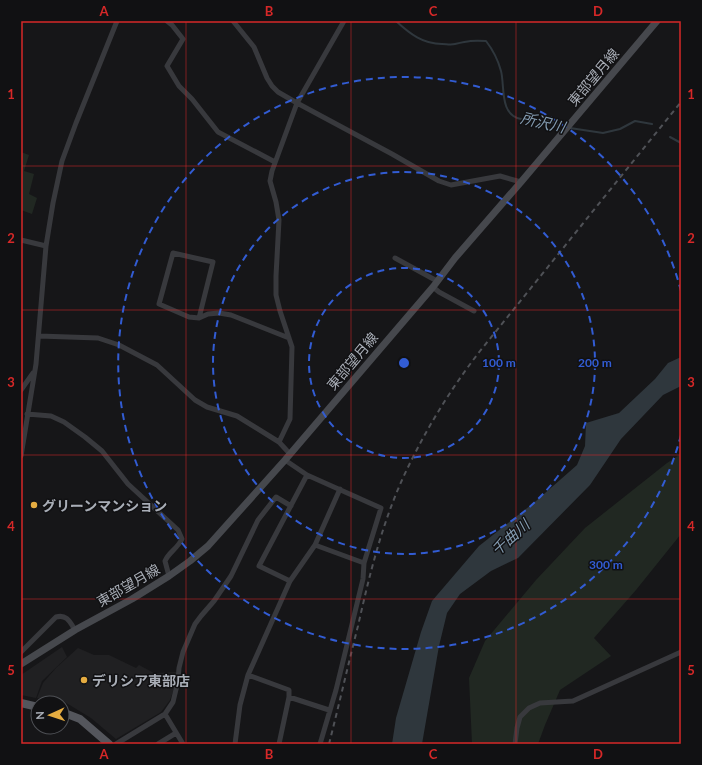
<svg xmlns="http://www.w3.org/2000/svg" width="702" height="765" viewBox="0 0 702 765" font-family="Lato,'Noto Sans JP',sans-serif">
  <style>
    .built { fill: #202022 }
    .green { fill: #212822 }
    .water { fill: #2f373d }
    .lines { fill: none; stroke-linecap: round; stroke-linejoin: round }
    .stream { stroke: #2f373d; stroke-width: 2 }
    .street { stroke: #38393d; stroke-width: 5 }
    .secondary { stroke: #46484d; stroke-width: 7 }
    .primary { stroke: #54565c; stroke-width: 8 }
    .rail { stroke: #4f5156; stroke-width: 2; stroke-dasharray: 5 4; stroke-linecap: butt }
    .grid { fill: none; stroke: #d62828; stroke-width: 1; stroke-opacity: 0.55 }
    .ring { fill: none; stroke: #325cd3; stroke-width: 2; stroke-dasharray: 7 5 }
    .poi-dot { fill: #e5ac41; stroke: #111113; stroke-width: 1.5 }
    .labels { text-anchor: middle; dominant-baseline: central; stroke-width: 3; stroke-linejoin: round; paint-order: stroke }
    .street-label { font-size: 14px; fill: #a9aeb7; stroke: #111113 }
    .poi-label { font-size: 14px; font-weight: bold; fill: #a9aeb7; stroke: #111113; text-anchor: start }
    .water-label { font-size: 15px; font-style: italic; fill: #839bb0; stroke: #111113 }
    .centre { fill: #325cd3; stroke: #111113; stroke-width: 2 }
    .ring-label { font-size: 12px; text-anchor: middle; font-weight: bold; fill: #325cd3; stroke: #111113; stroke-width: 3; stroke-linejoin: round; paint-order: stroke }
    .neatline { fill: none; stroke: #d62828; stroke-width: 1.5 }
    .grid-label { font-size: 13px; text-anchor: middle; font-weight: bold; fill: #d62828 }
  </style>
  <rect width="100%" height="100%" fill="#161618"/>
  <!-- built -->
  <path class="built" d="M62,647l5,10 -25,24 -6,17 -15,-3v-20z
    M78,648l16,7h15l27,13 3,-3 15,8 23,-1v8l-7,20 -9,12 -45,27 -25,-21 -28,-17 -2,2h-6l-18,-5 6,-15 13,-15z"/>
  <!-- green -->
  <path class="green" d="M21,152l8,3 -5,16 10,3 -5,20 8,4 -5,16 -11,-4z
    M681,454v80l-45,56 -42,48 17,18 -51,34 -15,35 -7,19h-66l-3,-66 16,-37 51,-61 49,-52 82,-65z"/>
  <!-- water -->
  <path class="water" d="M681,357v29l-18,9 -42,44 -31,46 -72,73 -27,13 -31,23 -13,19 -8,33 -17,98h-30l4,-26 25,-86 11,-31 47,-55 57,-45 41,-36 8,-19 1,-23 33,-10 36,-34 13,-16z"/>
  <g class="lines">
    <!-- stream -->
    <path class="stream" d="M396,21c14,13 27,23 46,23 4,0 9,1 13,0 13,-3 18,-4 31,-3 7,9 12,19 15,30 4,15 -2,44 20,48 4,1 8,0 12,0 12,0 22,4 33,8
      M570,128l33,5 17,-4 15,-8 17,3
      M670,137l11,6"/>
    <!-- street -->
    <path class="street" d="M167,21l5,4 11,14 -16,27 12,20 13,13 26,33 57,30
      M233,21l21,26 13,31 5,8 6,6 19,11 95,51 47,27 12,4 49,-9 21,6
      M21,240l25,6
      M395,258l42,23
      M433,287l6,5 35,19
      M199,318l14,-56 -40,-9 -14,51 30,13 10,1 9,-4 11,-1 12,2 58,23
      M39,336l59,2 21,7 38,20 38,35 12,7 30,9 42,26 11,12
      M21,390l12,-17
      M27,414l24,2 13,6 21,15 17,14 26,33 50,46 4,9c-5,10 -13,13 -17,22l4,15
      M279,442l11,-23 2,-72 -12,-36 -4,-16v-19l3,-56 -3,-18 -6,-21 2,-10 25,-68 47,-82
      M21,456l15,-92 10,-118 7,-43 9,-42 14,-38 41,-102
      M285,460l22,15 74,33 -17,55 -49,-18
      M290,581l-31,-15 48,-91
      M21,652l35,-35c11,-3 14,5 19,13
      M248,675l41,15v7l-10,47
      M289,697l40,13
      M165,714l18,30
      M116,744l49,-30 8,-12 5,-21 1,-13 4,-16 12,-28 6,-8 13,-15 17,-25 27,-56 18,-23 15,9
      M158,744l18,-11
      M235,744l5,-39 8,-30 42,-94 25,-36 25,-56
      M320,744l16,-54 27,-111 1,-16
      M515,744l2,-16 3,-11 9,-9 11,-5 33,-2 108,-49"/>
    <!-- secondary -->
    <path class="secondary" d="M21,664l54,-34 57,-31 37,-23 21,-15 18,-15 77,-86 148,-173 22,-29 66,-76 136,-161"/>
    <!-- primary -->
    <path class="primary" d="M21,703l17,4
      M62,712l18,7 29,25"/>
    <!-- rail -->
    <path class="rail" d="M329,744c10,-39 19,-79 29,-118 11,-49 23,-99 44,-146 21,-46 47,-89 78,-129l201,-249"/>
  </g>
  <!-- grid -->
  <path class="grid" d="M186,21v723M351,21v723M516,21v723M21,166h660M21,310h660M21,455h660M21,599h660"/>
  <!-- distance rings -->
  <g class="ring">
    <circle cx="404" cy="363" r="95"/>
    <circle cx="404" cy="363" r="191"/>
    <path d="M681 435A286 286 0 1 1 681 291"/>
  </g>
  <!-- markers -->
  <g class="poi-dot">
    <circle cx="34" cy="505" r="4"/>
    <circle cx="84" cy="680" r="4"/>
  </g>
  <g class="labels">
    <!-- street labels -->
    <g class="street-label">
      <text transform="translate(593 77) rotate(-50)">東部望月線</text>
      <text transform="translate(352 361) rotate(-50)">東部望月線</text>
      <text transform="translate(128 585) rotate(-30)">東部望月線</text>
    </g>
    <!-- poi labels -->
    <g class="poi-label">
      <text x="42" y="505">グリーンマンション</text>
      <text x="92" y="680">デリシア東部店</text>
    </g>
    <!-- water labels -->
    <g class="water-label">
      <text transform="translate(543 122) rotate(13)">所沢川</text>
      <text transform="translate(510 537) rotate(-42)">千曲川</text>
    </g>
  </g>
  <circle cx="404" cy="363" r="6" class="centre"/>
  <g class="ring-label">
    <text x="499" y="367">100 m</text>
    <text x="595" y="367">200 m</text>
    <text x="606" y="569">300 m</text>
  </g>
  <!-- border -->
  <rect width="702" height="765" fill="none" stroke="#111113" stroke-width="44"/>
  <!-- north arrow -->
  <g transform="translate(50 715) rotate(267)"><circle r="19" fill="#111113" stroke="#4e5055"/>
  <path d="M0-3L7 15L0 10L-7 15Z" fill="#e5ac41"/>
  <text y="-6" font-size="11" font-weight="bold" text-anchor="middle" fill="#a9aeb7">N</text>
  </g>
  <rect x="22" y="22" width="658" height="721" class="neatline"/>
  <g class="grid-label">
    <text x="104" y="16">A</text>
    <text x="269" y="16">B</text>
    <text x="433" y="16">C</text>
    <text x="598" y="16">D</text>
    <text x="11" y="99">1</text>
    <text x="691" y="99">1</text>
    <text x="11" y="243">2</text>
    <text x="691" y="243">2</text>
    <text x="11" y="387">3</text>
    <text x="691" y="387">3</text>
    <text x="11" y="531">4</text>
    <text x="691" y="531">4</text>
    <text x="11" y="675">5</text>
    <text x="691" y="675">5</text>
    <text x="104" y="759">A</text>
    <text x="269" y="759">B</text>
    <text x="433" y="759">C</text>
    <text x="598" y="759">D</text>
  </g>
</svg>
